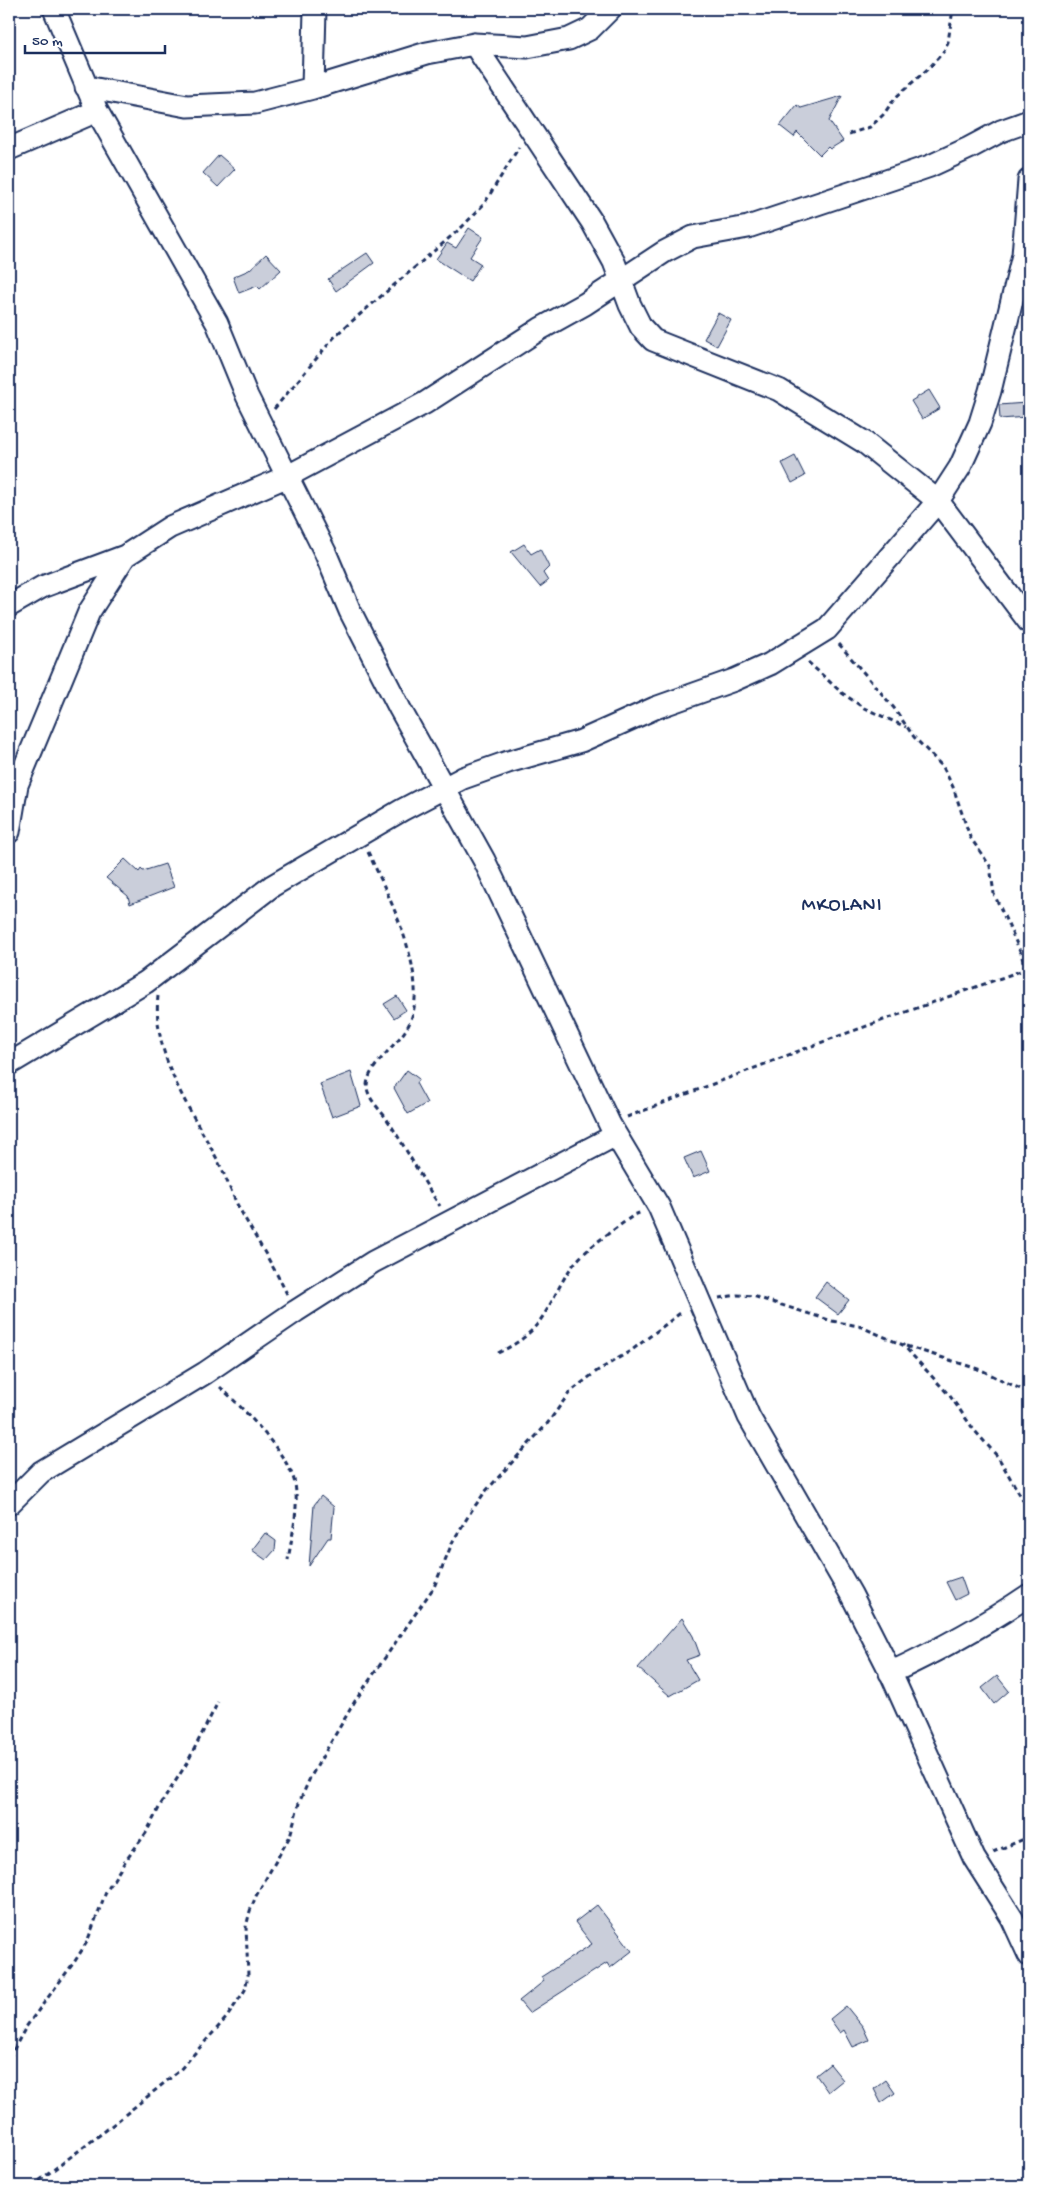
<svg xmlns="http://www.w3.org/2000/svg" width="1038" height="2195" viewBox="0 0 1038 2195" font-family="'Gochi Hand',sans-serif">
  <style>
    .building { fill: #caceda; stroke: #1b2f5e }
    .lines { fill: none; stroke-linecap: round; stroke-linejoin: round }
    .minor-casing { stroke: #1b2f5e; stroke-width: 25 }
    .path { stroke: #1b2f5e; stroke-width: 3; stroke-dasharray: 5 4; stroke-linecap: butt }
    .minor { stroke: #fff; stroke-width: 21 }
    .labels { text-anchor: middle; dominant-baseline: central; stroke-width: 4; stroke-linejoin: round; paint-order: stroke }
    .quarter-label { font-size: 20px; letter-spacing: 1px; fill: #1b2f5e; stroke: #fff }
  </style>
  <rect width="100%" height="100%" fill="#fff"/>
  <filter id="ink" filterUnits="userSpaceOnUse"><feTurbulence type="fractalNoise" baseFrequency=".02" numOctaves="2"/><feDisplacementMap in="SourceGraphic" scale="10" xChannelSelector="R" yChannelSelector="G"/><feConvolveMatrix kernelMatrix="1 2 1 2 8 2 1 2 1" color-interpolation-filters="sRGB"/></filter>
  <g filter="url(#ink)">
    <!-- building -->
    <path class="building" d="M842,96l-13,25 14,20 -13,8 -2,-2 -8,8 -23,-23 -3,5 -14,-11 17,-21 4,3z
      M219,155l16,14 -17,18 -15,-14z
      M469,228l14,9 -13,20 11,7 -11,17 -34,-22 11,-16 9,5z
      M367,253l7,10 -38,28 -8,-12z
      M266,254l15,16 -21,19 -3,-3 -18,7 -6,-16 16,-7z
      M718,313l13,7 -14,26 -13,-7z
      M929,390l11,18 -18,11 -11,-18z
      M1026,403l1,14 -27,2 -1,-14z
      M795,456l10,20 -13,7 -10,-20z
      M524,544l7,10 9,-5 9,18 -6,6 5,8 -8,6 -29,-35z
      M125,859l14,13 2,-3 2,2 22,-7 9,23 -44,17 -2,-8 -22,-18z
      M397,996l9,14 -12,8 -10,-14z
      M407,1070l12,9 -3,4 11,20 -19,11 -14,-26z
      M351,1072l10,34 -29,11 -12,-33z
      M701,1151l9,20 -17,7 -9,-20z
      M826,1282l23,18 -11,14 -23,-17z
      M321,1496l13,11 -3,31h-3l-19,28 5,-61z
      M265,1533l11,8 -1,9 -9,10 -14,-10z
      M961,1577l6,17 -12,6 -9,-18z
      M682,1618l11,18 7,19 -14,5 12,20 -28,16 -32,-28z
      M997,1676l12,15 -15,13 -12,-16z
      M597,1905l35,46 -22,17 -3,-5 -78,50 -10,-12 25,-20 -3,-4 51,-33 -17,-22z
      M846,2006l17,21 6,13 -16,7 -9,-17 -4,3 -10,-14z
      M830,2064l13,16 -15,12 -12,-17z
      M886,2080l9,13 -14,10 -7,-14z"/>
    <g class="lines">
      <!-- minor casing -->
      <g class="minor-casing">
        <path id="minor" d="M54,9l43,102 120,212 30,73 78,156 25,59 50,98 84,151 126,265 49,82 90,210 102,177 37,73 86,191 38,60 17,37
          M474,44l118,178 22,40 16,43 11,22 12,13 126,50 85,52 74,59 91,121
          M86,87l101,19 68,-3 58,-15 114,-35 47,-9 53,3 42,-8 21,-10 20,-20
          M313,88l2,-79
          M9,149l88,-38
          M9,606l33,-19 83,-31
          M9,832l8,-47 43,-103 29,-70 36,-56 45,-29 118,-51 137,-73 115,-74 45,-25 79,-52 29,-15 55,-10 147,-49 35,-12 39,-18 32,-17 28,-10
          M9,1064l137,-82 126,-96 130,-76 61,-32 45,-16 73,-21 74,-33 79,-28 36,-16 57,-35 111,-128 22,-34 20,-44 10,-32 33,-136 6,-75
          M9,1504l32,-32 164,-99 91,-62 77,-49 243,-127
          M890,1673c49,-23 95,-48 139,-78"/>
      </g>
      <!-- path -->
      <path class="path" d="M849,134l21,-7 13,-12 12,-17 36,-32 13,-15 4,-9 5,-33
        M274,409l63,-75 125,-107 22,-23 35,-57
        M839,644l55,64 20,29 29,30 10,20 17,50 20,29 4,28 27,59 8,33
        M808,662l34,31 22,15 42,19
        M368,852c20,43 68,134 37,179 -10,15 -38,37 -38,55 0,13 15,25 21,35 19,28 33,58 52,85
        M158,996c-6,60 32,112 59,163 7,14 13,30 20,45 16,30 35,59 50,90
        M627,1117l198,-76 201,-72
        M719,1298l18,-3 16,1 79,25 27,5 44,19 47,51 24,34 24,27 31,53
        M906,1346l75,24 48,23
        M498,1353c12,-6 23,-12 32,-21 20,-19 27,-47 44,-68 16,-19 40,-34 60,-49l8,-3
        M220,1387c21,19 70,69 75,97 4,25 -3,51 -7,76
        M993,1852l36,-15
        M9,2058l17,-31 49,-66 12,-19 19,-50 18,-29 22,-30 15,-29 26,-41 31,-61
        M32,2186l73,-55 74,-60 48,-54 18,-27 3,-15 -2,-48 4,-16 6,-15 34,-60 9,-33 11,-25 45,-77 79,-114 19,-46 19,-31 13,-18 62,-68 23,-32 27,-21 35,-21 51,-39"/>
      <!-- minor -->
      <use href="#minor" class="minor"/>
    </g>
  </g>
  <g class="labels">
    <!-- quarter labels -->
    <g class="quarter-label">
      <text x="842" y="906">MKOLANI</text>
    </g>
  </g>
  <!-- margin -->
  <rect width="1038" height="2195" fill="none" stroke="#fff" stroke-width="30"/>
  <rect x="15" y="15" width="1008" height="2165" fill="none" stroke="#1b2f5e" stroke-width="2" filter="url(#ink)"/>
  <!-- scale -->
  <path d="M25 45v8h140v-8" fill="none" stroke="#1b2f5e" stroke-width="2.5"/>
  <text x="32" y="45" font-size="15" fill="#1b2f5e" stroke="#ffffff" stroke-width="4" paint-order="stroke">50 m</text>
</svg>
